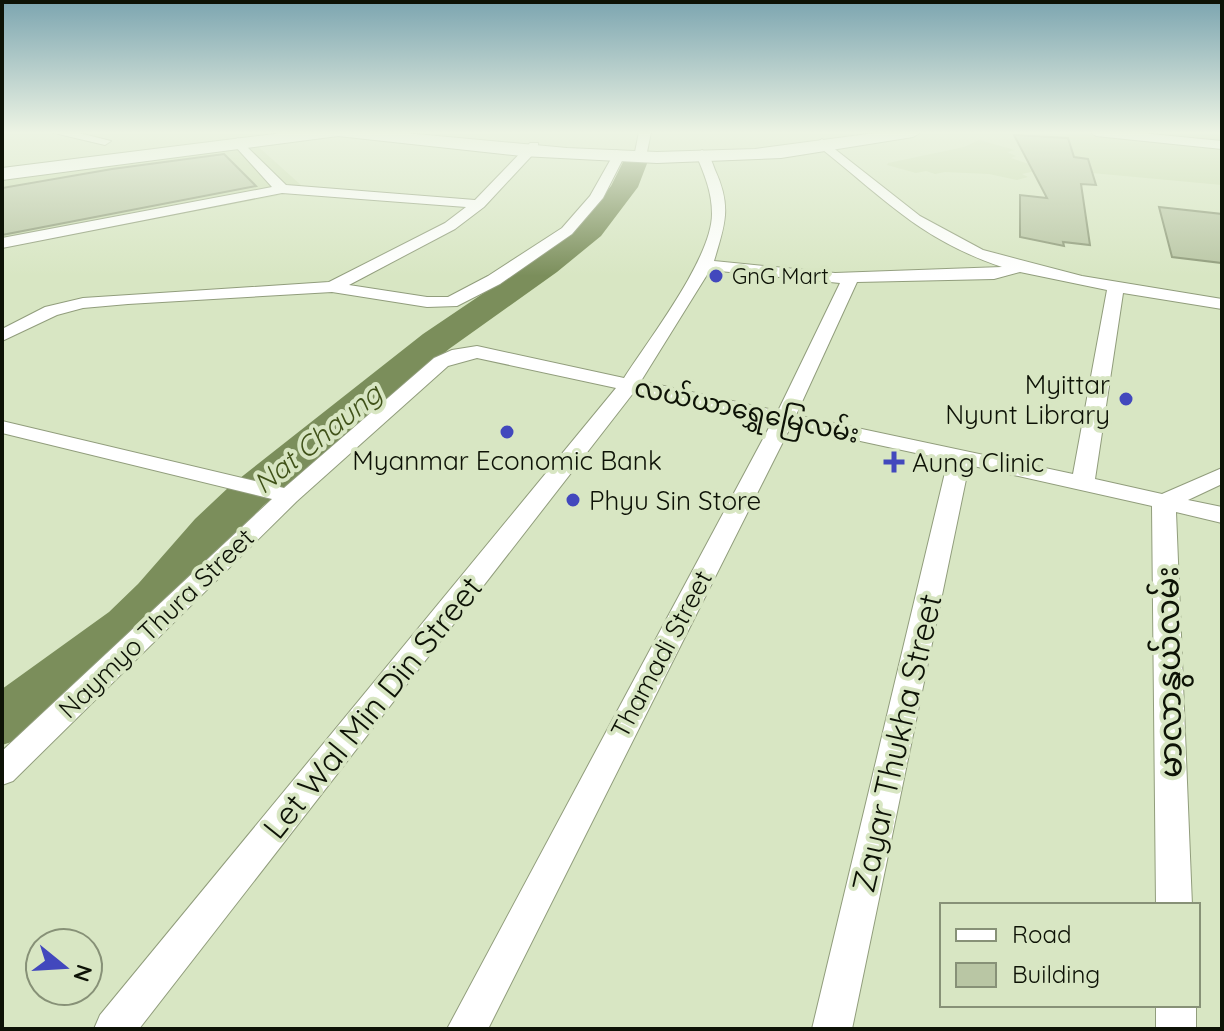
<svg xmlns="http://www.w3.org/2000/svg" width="1224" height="1031" viewBox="0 0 1224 1031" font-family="Quicksand,'Noto Sans Myanmar',sans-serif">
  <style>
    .built { fill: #cbdcb1 }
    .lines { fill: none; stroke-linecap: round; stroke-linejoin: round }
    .river { fill: #7b8e5b; fill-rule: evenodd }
    .building { fill: #b9c6a4; stroke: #8e9a79; stroke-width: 2 }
    .minor-casing { stroke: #919d7c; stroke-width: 2 }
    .primary-casing { stroke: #919d7c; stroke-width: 2 }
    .minor { fill: #fff; fill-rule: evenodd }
    .primary { fill: #fff; fill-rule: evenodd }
    .poi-dot { fill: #4248bd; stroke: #d8e6c3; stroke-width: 3 }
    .labels { text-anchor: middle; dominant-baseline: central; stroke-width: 8; stroke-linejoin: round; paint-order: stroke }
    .far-poi-label { font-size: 22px; fill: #0d1206; stroke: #d8e6c3; text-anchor: start }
    .poi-label { font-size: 26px; fill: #0d1206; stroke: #d8e6c3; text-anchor: start }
    .street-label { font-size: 26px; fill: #0d1206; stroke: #d8e6c3 }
    .water-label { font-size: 28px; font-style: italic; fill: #405219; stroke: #d8e6c3 }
    .near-street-label { font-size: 32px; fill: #0d1206; stroke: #d8e6c3 }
  </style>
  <rect width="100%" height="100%" fill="#d8e6c3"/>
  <!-- built -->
  <path class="built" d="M1067,132h155v53l-152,-14z
    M979,140l36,10 -8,2 9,4 -5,2 33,11 -22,5 6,3 -11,3 -28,-6 -44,-2 -10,2 -9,-3 -10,2 -29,-8 1,-2 76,-16z
    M252,141l50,45 -26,10 -274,52v-70z"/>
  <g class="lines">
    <!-- river -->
    <path class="river" d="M635,153l9,3 4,5 -10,26 -37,49 -44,36 -108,77 -186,157 -34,35 -53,69 -45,45 -107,83 -22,7v-56l107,-77 29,-28 57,-65 35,-33 193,-152 111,-75 46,-35 31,-38 15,-30z"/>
  </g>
  <!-- building -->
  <path class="building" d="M1014,135l54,3 6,19 14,2 8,26 -15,-1 9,61 -27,-3 1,4 -44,-9v-42l27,3z
    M224,154l32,32 -254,49v-47l110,-19z
    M1159,207l63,7v49l-50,-6z"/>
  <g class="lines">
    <!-- minor casing -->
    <g class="minor-casing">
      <path id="minor" d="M50,132h25l36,9 -6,4z
        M639,132h12l-5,25 -6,4 -6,-4z
        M1090,132h40l92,9v8l-126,-13z
        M238,138l48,47 189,15 55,-57h8v6l-54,58 -29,22 -106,56 78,12h21l40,-21 74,-48 28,-32 26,-46 10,3 -23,45 -31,36 -72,50 -43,22 -30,1 -95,-15 -204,12 -45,4 -26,7 -55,26v-12l43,-22 38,-9 246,-16 116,-59 21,-16 -184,-14 -280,55v-10l270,-51 -38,-42 -2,-3z
        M822,139l98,77 63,34 99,26 140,23v10l-99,-16 -28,186 67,15 60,-26v16l-34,16 34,7v16l-46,-11 16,393h-36l-4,-399 -183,-41 -117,564h-40l136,-569 -157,-34 -303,603h-41l325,-607 -138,-30 -495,637h-45l6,-14 516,-627 -139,-30 -29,8 -151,135 -284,280 -11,4v-34l270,-252 -270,-66v-12l282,67 150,-130 18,-8 25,-4 147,32c25,-39 88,-120 88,-164 0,-23 -8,-40 -16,-60l6,-4c8,4 10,12 13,20 17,37 10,54 -1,91l121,12 167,-6c-83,-28 -118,-69 -184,-121l-2,-3zM710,270l130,13 -62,128 -137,-30zM1020,272l87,18 -34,184 -277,-59 61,-133 137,-3z
        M1156,1005h40v24h-40z"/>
    </g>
    <!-- primary casing -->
    <g class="primary-casing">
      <path id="primary" d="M291,132h103l173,16 90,4 98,-3 128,-17h39l-9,5 -132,21 -124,5 -135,-7 -184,-20 -336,44v-12z"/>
    </g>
    <!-- minor -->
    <use href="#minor" class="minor"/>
    <!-- primary -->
    <use href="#primary" class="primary"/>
  </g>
  <!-- sky -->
  <linearGradient id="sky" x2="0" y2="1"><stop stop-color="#7ca5b0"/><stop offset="0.48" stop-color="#edf4e4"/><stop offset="1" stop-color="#edf4e4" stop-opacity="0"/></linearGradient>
  <rect width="1224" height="276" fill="url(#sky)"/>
  <!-- markers -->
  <g class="poi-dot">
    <circle cx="716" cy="276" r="8"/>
    <circle cx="1126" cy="399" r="8"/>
    <circle cx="507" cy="432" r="8"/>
    <path d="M890 450h8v8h8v8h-8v8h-8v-8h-8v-8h8z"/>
    <circle cx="573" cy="500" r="8"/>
  </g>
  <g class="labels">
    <!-- far-poi labels -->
    <g class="far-poi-label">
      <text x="732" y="276">GnG Mart</text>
    </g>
    <!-- poi labels -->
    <g class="poi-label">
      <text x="1110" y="384" text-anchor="end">Myittar<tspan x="1110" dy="30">Nyunt Library</tspan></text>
      <text x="507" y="460" text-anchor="middle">Myanmar Economic Bank</text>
      <text x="912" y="462">Aung Clinic</text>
      <text x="589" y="500">Phyu Sin Store</text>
    </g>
    <!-- street labels -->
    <g class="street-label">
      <text transform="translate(747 410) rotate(12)">လယ်ယာရွှေမြေလမ်း</text>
      <text transform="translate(156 623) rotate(-44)">Naymyo Thura Street</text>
      <text transform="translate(661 654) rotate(-62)">Thamadi Street</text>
    </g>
    <!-- water labels -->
    <g class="water-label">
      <text transform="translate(317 438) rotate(-39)">Nat Chaung</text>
    </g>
    <!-- near-street labels -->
    <g class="near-street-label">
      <text transform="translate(1168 672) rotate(-91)">မာလာနွယ်လမ်း</text>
      <text transform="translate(372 707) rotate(-51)">Let Wal Min Din Street</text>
      <text transform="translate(896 743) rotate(-77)">Zayar Thukha Street</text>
    </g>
  </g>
  <!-- border -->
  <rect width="1224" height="1031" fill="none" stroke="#0d1206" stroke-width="8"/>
  <!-- legend -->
  <rect x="940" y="903" width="260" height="104" fill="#d8e6c3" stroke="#879177" stroke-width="2"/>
  <rect x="956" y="929" width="40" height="12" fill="#ffffff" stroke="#879177" stroke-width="2"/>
  <text x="1012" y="943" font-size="24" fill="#0d1206">Road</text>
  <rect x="956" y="963" width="40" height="24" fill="#b9c6a4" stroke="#879177" stroke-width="2"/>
  <text x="1012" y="983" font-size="24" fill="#0d1206">Building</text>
  <!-- north arrow -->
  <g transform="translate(64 967) rotate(108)"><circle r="38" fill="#d8e6c3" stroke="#879177" stroke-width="2"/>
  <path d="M0-6L14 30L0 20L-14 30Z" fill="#4248bd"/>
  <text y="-12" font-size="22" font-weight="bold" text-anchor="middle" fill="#0d1206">N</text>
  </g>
</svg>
